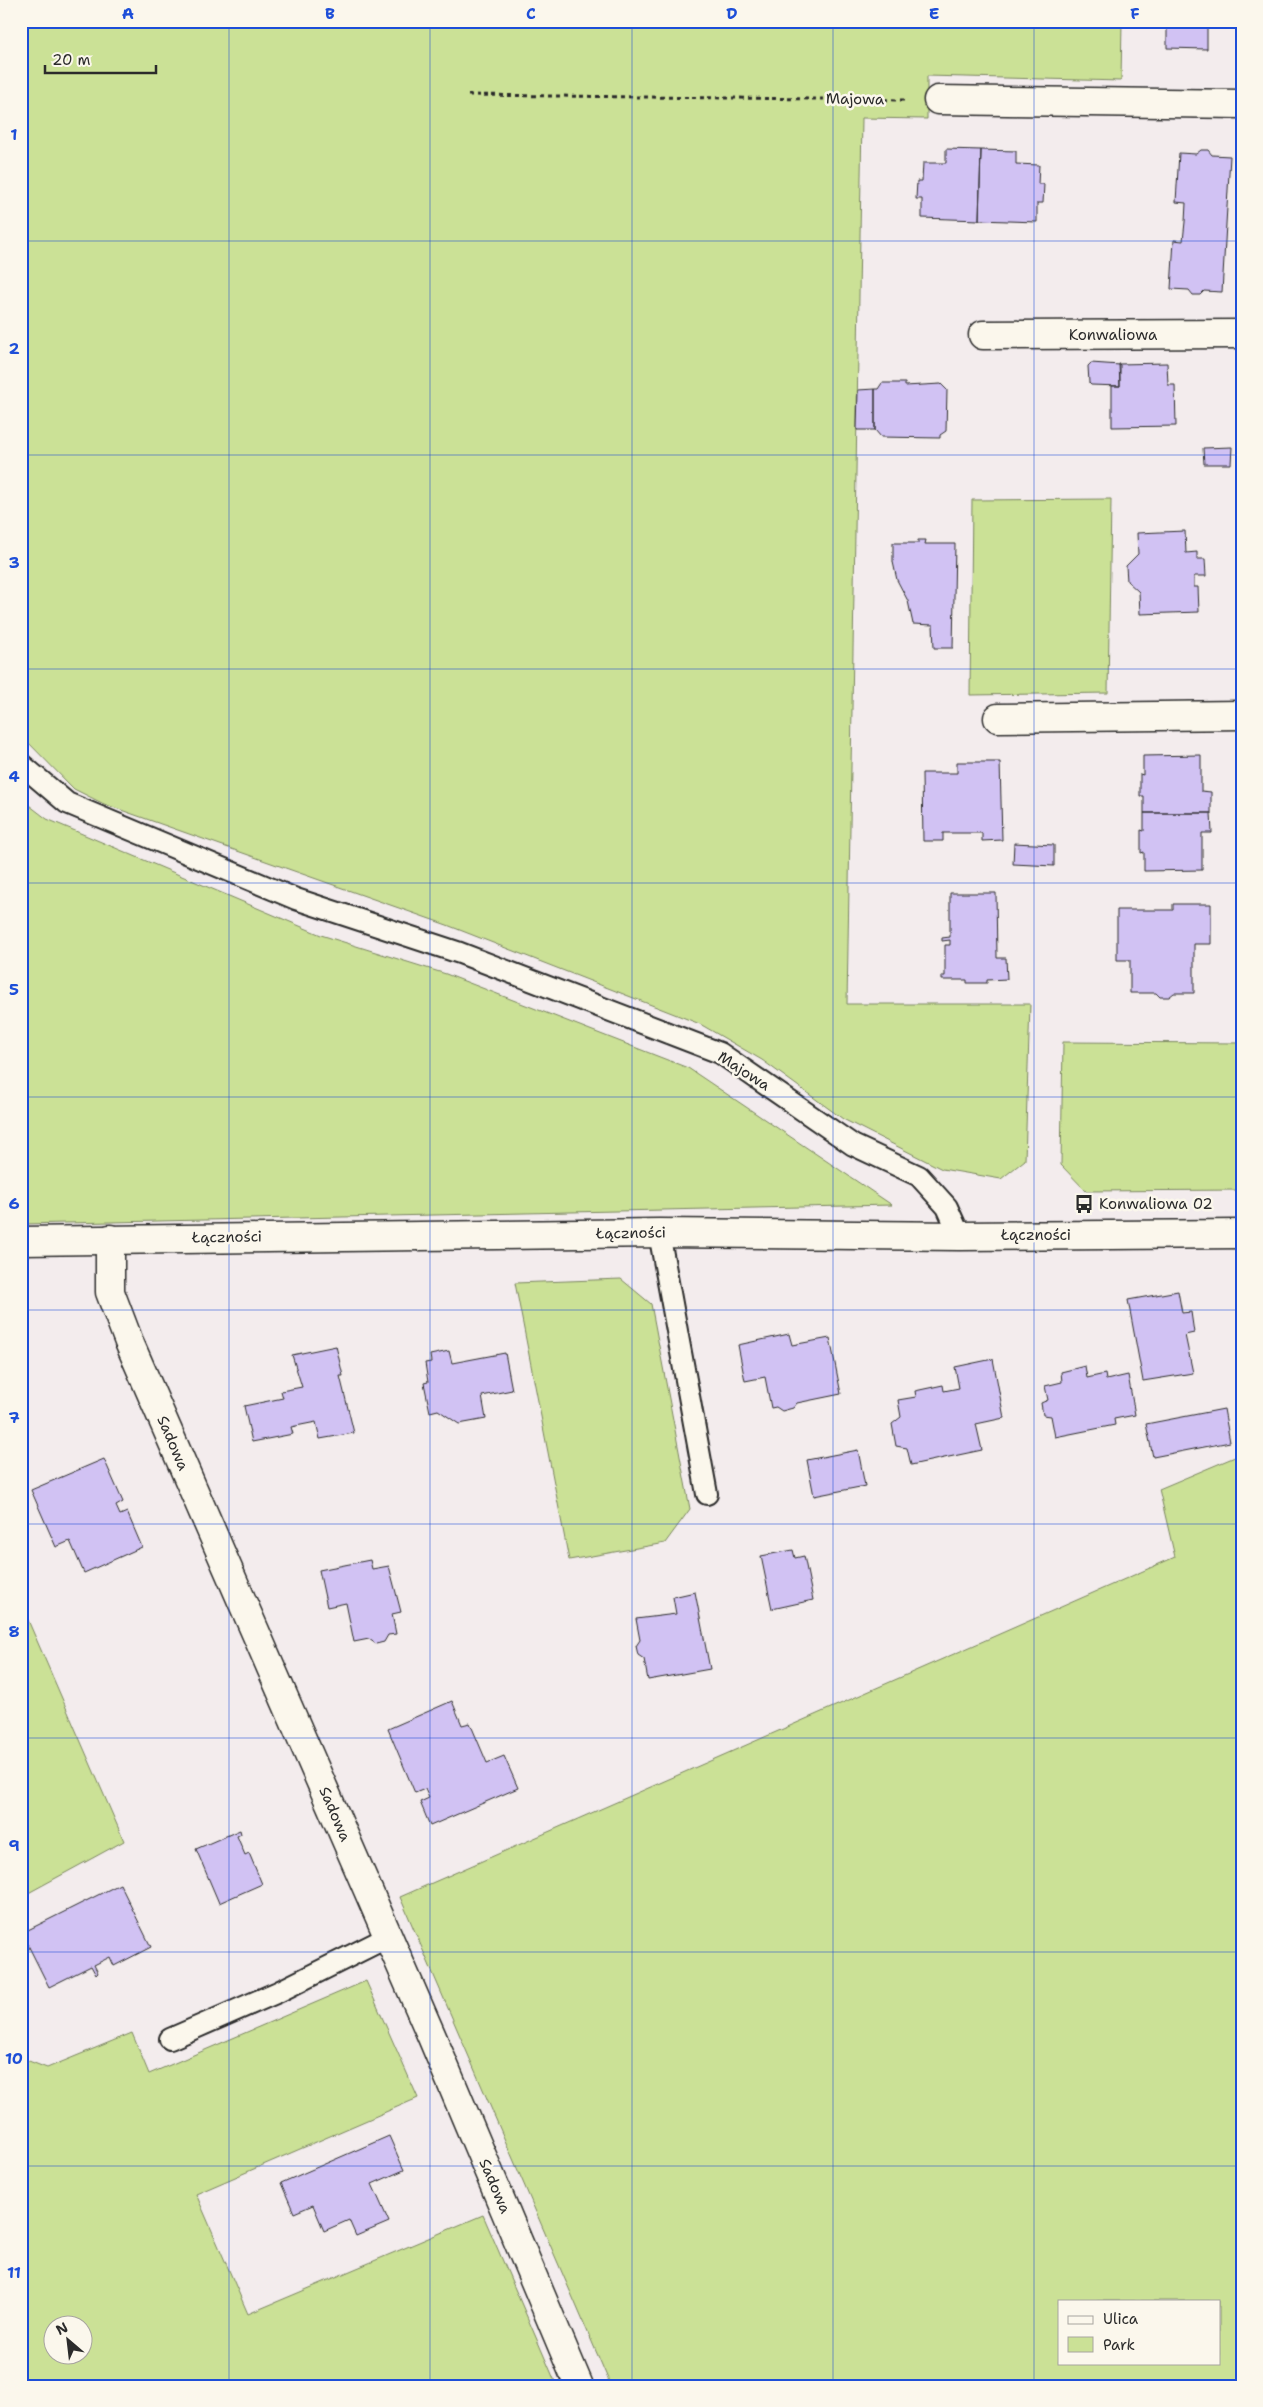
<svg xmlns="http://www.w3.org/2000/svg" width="1263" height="2407" viewBox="0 0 1263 2407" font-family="'Shantell Sans',sans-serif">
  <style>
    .green { fill: #cbe196; stroke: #7b8660; fill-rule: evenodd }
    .building { fill: #d1c2f3; stroke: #2b2b2b }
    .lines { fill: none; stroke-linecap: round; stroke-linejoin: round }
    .lane-casing { stroke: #2b2b2b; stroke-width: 24 }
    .street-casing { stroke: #2b2b2b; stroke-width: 31 }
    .secondary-casing { stroke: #2b2b2b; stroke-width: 31 }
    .path { stroke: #2b2b2b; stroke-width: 3; stroke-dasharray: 4 4; stroke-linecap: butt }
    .lane { stroke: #fbf7ec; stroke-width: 20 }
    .street { stroke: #fbf7ec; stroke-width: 28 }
    .secondary { stroke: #fbf7ec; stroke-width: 28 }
    .grid { fill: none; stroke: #1d4ed8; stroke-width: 1; stroke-opacity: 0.55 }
    .labels { text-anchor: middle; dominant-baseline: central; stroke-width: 5; stroke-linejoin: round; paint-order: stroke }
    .street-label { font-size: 15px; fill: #2b2b2b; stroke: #fbf7ec }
    .poi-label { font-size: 15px; fill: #2b2b2b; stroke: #fbf7ec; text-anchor: start }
    .neatline { fill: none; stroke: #1d4ed8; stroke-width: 2 }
    .grid-label { font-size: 16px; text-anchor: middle; font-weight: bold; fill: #1d4ed8 }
  </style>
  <rect width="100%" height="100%" fill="#f3eced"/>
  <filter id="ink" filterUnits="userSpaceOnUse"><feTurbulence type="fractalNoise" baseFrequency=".02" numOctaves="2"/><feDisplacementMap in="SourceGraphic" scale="10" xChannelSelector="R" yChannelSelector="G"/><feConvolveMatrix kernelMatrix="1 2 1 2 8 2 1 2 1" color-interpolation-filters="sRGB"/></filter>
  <g filter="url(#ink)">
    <!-- green -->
    <path class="green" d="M21,21h1101l-1,60 -194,-5v43l-65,-1 -15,886h183l-5,156 -24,19 -59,-10 -99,-50 -81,-59 -62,-36 -253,-99 -343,-121 -30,-15 -53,-54z
      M1111,499l-3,194 -138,2 2,-195z
      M21,799l26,20 274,116 125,39 242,94 204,137 -871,19z
      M1063,1042l179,1v147l-156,1 -25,-26z
      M621,1279l30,25 39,205 -25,34 -96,17 -54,-277z
      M1242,1454v184l-5,3 5,25v720h-631l-211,-489 775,-340 -16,-68zM1059,2301h160v62h-160z
      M21,1604l103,237 -103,56z
      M366,1981l52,117 -222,96 52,120 235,-99 74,171h-536v-328l26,10 85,-35 17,41zM52,2324h30v30h-30z"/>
    <!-- building -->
    <path class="building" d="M1167,21h40v28l-40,-1z
      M946,149l35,1 -2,70 -57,-2v-19h-6l1,-18h5l1,-18h23z
      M981,150l35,1v13l23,1 -1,19h6l-1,19h-6v19l-58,-2z
      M1201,150h7l4,5 18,1 -8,136 -18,-1 -4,4h-7l-4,-5 -18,-1 3,-49 9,1 2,-19 1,-19 -10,-1 3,-49 17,1z
      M1091,363l29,2v21l-29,-1 -2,-2 -1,-17z
      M1167,363l1,22h7l1,41 -64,1v-41h8l-1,-22z
      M882,383h23v3l36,-2 6,6 -1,41 -6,4v3l-59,-1 -6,-7v-41h3z
      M875,389v41h-18l1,-40z
      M1232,447l-1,17h-27l-1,-16z
      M1185,531l1,22 11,-1v7h8l1,17h-12v11h4l1,25 -59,2 -1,-22 -12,-11 -1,-15 12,-12 -1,-21z
      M918,540h8l-1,4h30l-2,104h-19l-1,-23 -20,-1 -5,-23 -11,-21 -4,-18v-19h25z
      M1201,755v36l10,1v21h-67v-17h-4v-22l3,1v-19z
      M957,762h43l2,78 -20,1v-8h-39v8h-20l-1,-68h35z
      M1144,813h67l1,20h-10v37l-58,1v-19l-3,1v-23l3,1z
      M1014,843l40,2v21l-41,-2z
      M950,893h46l1,65h9l1,21 -20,1v3h-20v-3h-25v-4h3v-31h5v-5l-8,1v-3l8,-1z
      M1173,904h38v40h-17v49h-20l-5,4h-9l-4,-4h-26v-33h-13v-50h56z
      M1178,1291l4,22 9,-1 3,21 -9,2 8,38 -50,8 -15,-81z
      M789,1334l3,11 38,-7 11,56 -44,9 -4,5 -11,3 -6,-4 -5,1 -6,-31 -20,4 -7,-36z
      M336,1346l7,30h-3l14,57 -34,6 -4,-17 -25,5 2,7 -41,8 -8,-36 39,-8 -2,-7 21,-4 -10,-32z
      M449,1351l3,12 53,-10 7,37 -30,6 4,23 -27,5 -21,-14 -8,2 -6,-29 4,-1 -3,-19 6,-1 -1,-7z
      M993,1359l11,59 -28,6 6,26 -71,15 -4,-17 -11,-2 -4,-22 9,-7 -3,-17 18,-3 -1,-6 28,-6 1,6 15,-3 -4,-21z
      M1085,1366l2,12 18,-4 1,6 22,-5 7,40 -21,4 1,6 -60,12 -4,-21 -8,-1 -2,-12 7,-3 -3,-14 17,-4 -1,-10z
      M1224,1409l6,33 -77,15 -7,-33z
      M858,1450l7,36 -51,10 -7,-36z
      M104,1459l19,43 -7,4 4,9 7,-3 15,35 -58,26 -14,-32 -14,6 -25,-57z
      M793,1550l2,8 9,-2 9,44 -41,9 -11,-53z
      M370,1560l2,9 17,-3 12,46 -9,2 4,20 -8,1 -4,7 -8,2 -7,-5 -15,3 -8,-39 -19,4 -8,-37z
      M695,1592l15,77 -62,11 -4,-21 -6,-4 -2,-9 4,-6 -4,-21 40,-5 -3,-17z
      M452,1701l10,24 8,-2 17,40 17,-7 14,32 -88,38 -10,-24 9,-4 -4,-9 -10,4 -27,-64z
      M240,1830l1,4 -4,2 8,19 4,-2 13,31 -43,19 -23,-54z
      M120,1884l31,63 -37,19 -4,-9 -16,8 4,8 -2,2 -5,-9 -42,21 -27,-54z
      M389,2136l15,34 -32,14 17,38 -33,14 -7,-16 -25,11 -11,-26 -19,8 -13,-30z"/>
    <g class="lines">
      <!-- lane casing -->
      <g class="lane-casing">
        <path id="lane" d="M21,764l46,39 229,96 164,54 260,100 133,92 66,31 28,31 13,29
          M659,1233l48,261
          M170,2039l108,-47 110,-55"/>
      </g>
      <!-- street casing -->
      <g class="street-casing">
        <path id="street" d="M938,100l304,4
          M983,335l259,-1
          M998,718l244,-3
          M110,1239v53l19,50 303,695 147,349"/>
      </g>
      <!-- secondary casing -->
      <g class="secondary-casing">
        <path id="secondary" d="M21,1241l638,-8 301,3 282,-2"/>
      </g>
      <!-- path -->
      <path class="path" d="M468,95l437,5"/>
      <!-- lane -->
      <use href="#lane" class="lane"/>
      <!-- street -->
      <use href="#street" class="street"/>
      <!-- secondary -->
      <use href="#secondary" class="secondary"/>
    </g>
  </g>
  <!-- grid -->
  <path class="grid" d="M229,21v2365M430,21v2365M632,21v2365M833,21v2365M1034,21v2365M21,241h1221M21,455h1221M21,669h1221M21,883h1221M21,1097h1221M21,1310h1221M21,1524h1221M21,1738h1221M21,1952h1221M21,2166h1221"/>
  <!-- icons -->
  <defs>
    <g id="bus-bare" transform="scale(1.5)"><path d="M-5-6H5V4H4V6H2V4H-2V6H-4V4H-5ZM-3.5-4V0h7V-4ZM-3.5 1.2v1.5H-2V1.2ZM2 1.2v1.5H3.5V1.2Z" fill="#2b2b2b" stroke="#fbf7ec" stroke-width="2.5" paint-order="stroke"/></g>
  </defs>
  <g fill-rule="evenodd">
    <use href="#bus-bare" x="1084" y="1204"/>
  </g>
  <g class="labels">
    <!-- street labels -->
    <g class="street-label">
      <text transform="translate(855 99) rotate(1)">Majowa</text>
      <text x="1113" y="335">Konwaliowa</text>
      <text transform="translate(744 1071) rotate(33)">Majowa</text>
      <text transform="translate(631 1233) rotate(-1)">Łączności</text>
      <text x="1036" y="1235">Łączności</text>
      <text transform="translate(227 1237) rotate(-1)">Łączności</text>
      <text transform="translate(173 1443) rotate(67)">Sadowa</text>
      <text transform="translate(335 1814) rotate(67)">Sadowa</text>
      <text transform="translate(495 2186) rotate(67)">Sadowa</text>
    </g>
    <!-- poi labels -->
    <g class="poi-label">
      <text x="1099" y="1204">Konwaliowa 02</text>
    </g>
  </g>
  <!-- margin -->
  <rect width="1263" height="2407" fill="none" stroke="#fbf7ec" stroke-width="55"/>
  <!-- legend -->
  <rect x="1058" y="2300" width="162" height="65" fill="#fbf7ec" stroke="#a8a59f"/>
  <rect x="1068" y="2316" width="25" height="8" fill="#fbf7ec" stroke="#a8a59f"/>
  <text x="1103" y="2324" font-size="15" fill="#2b2b2b">Ulica</text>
  <rect x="1068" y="2337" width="25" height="15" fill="#cbe196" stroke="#a8a59f"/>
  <text x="1103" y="2350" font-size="15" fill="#2b2b2b">Park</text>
  <!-- north arrow -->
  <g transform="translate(68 2340) rotate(332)"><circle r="24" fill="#fbf7ec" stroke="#a8a59f"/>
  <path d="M0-4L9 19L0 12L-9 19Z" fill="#2b2b2b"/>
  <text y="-8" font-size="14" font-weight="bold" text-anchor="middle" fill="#2b2b2b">N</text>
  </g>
  <!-- scale -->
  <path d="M45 65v8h111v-8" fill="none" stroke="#2b2b2b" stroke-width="2.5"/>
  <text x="52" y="65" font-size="15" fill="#2b2b2b" stroke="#fbf7ec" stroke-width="4" paint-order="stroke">20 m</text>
  <rect x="28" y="28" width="1208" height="2352" class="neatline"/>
  <g class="grid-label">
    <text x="128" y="19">A</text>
    <text x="330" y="19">B</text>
    <text x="531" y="19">C</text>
    <text x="732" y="19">D</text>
    <text x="934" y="19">E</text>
    <text x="1135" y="19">F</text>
    <text x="14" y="140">1</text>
    <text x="14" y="354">2</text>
    <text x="14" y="568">3</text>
    <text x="14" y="782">4</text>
    <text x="14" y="995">5</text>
    <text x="14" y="1209">6</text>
    <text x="14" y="1423">7</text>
    <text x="14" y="1637">8</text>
    <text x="14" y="1851">9</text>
    <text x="14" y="2064">10</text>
    <text x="14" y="2278">11</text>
  </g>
</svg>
